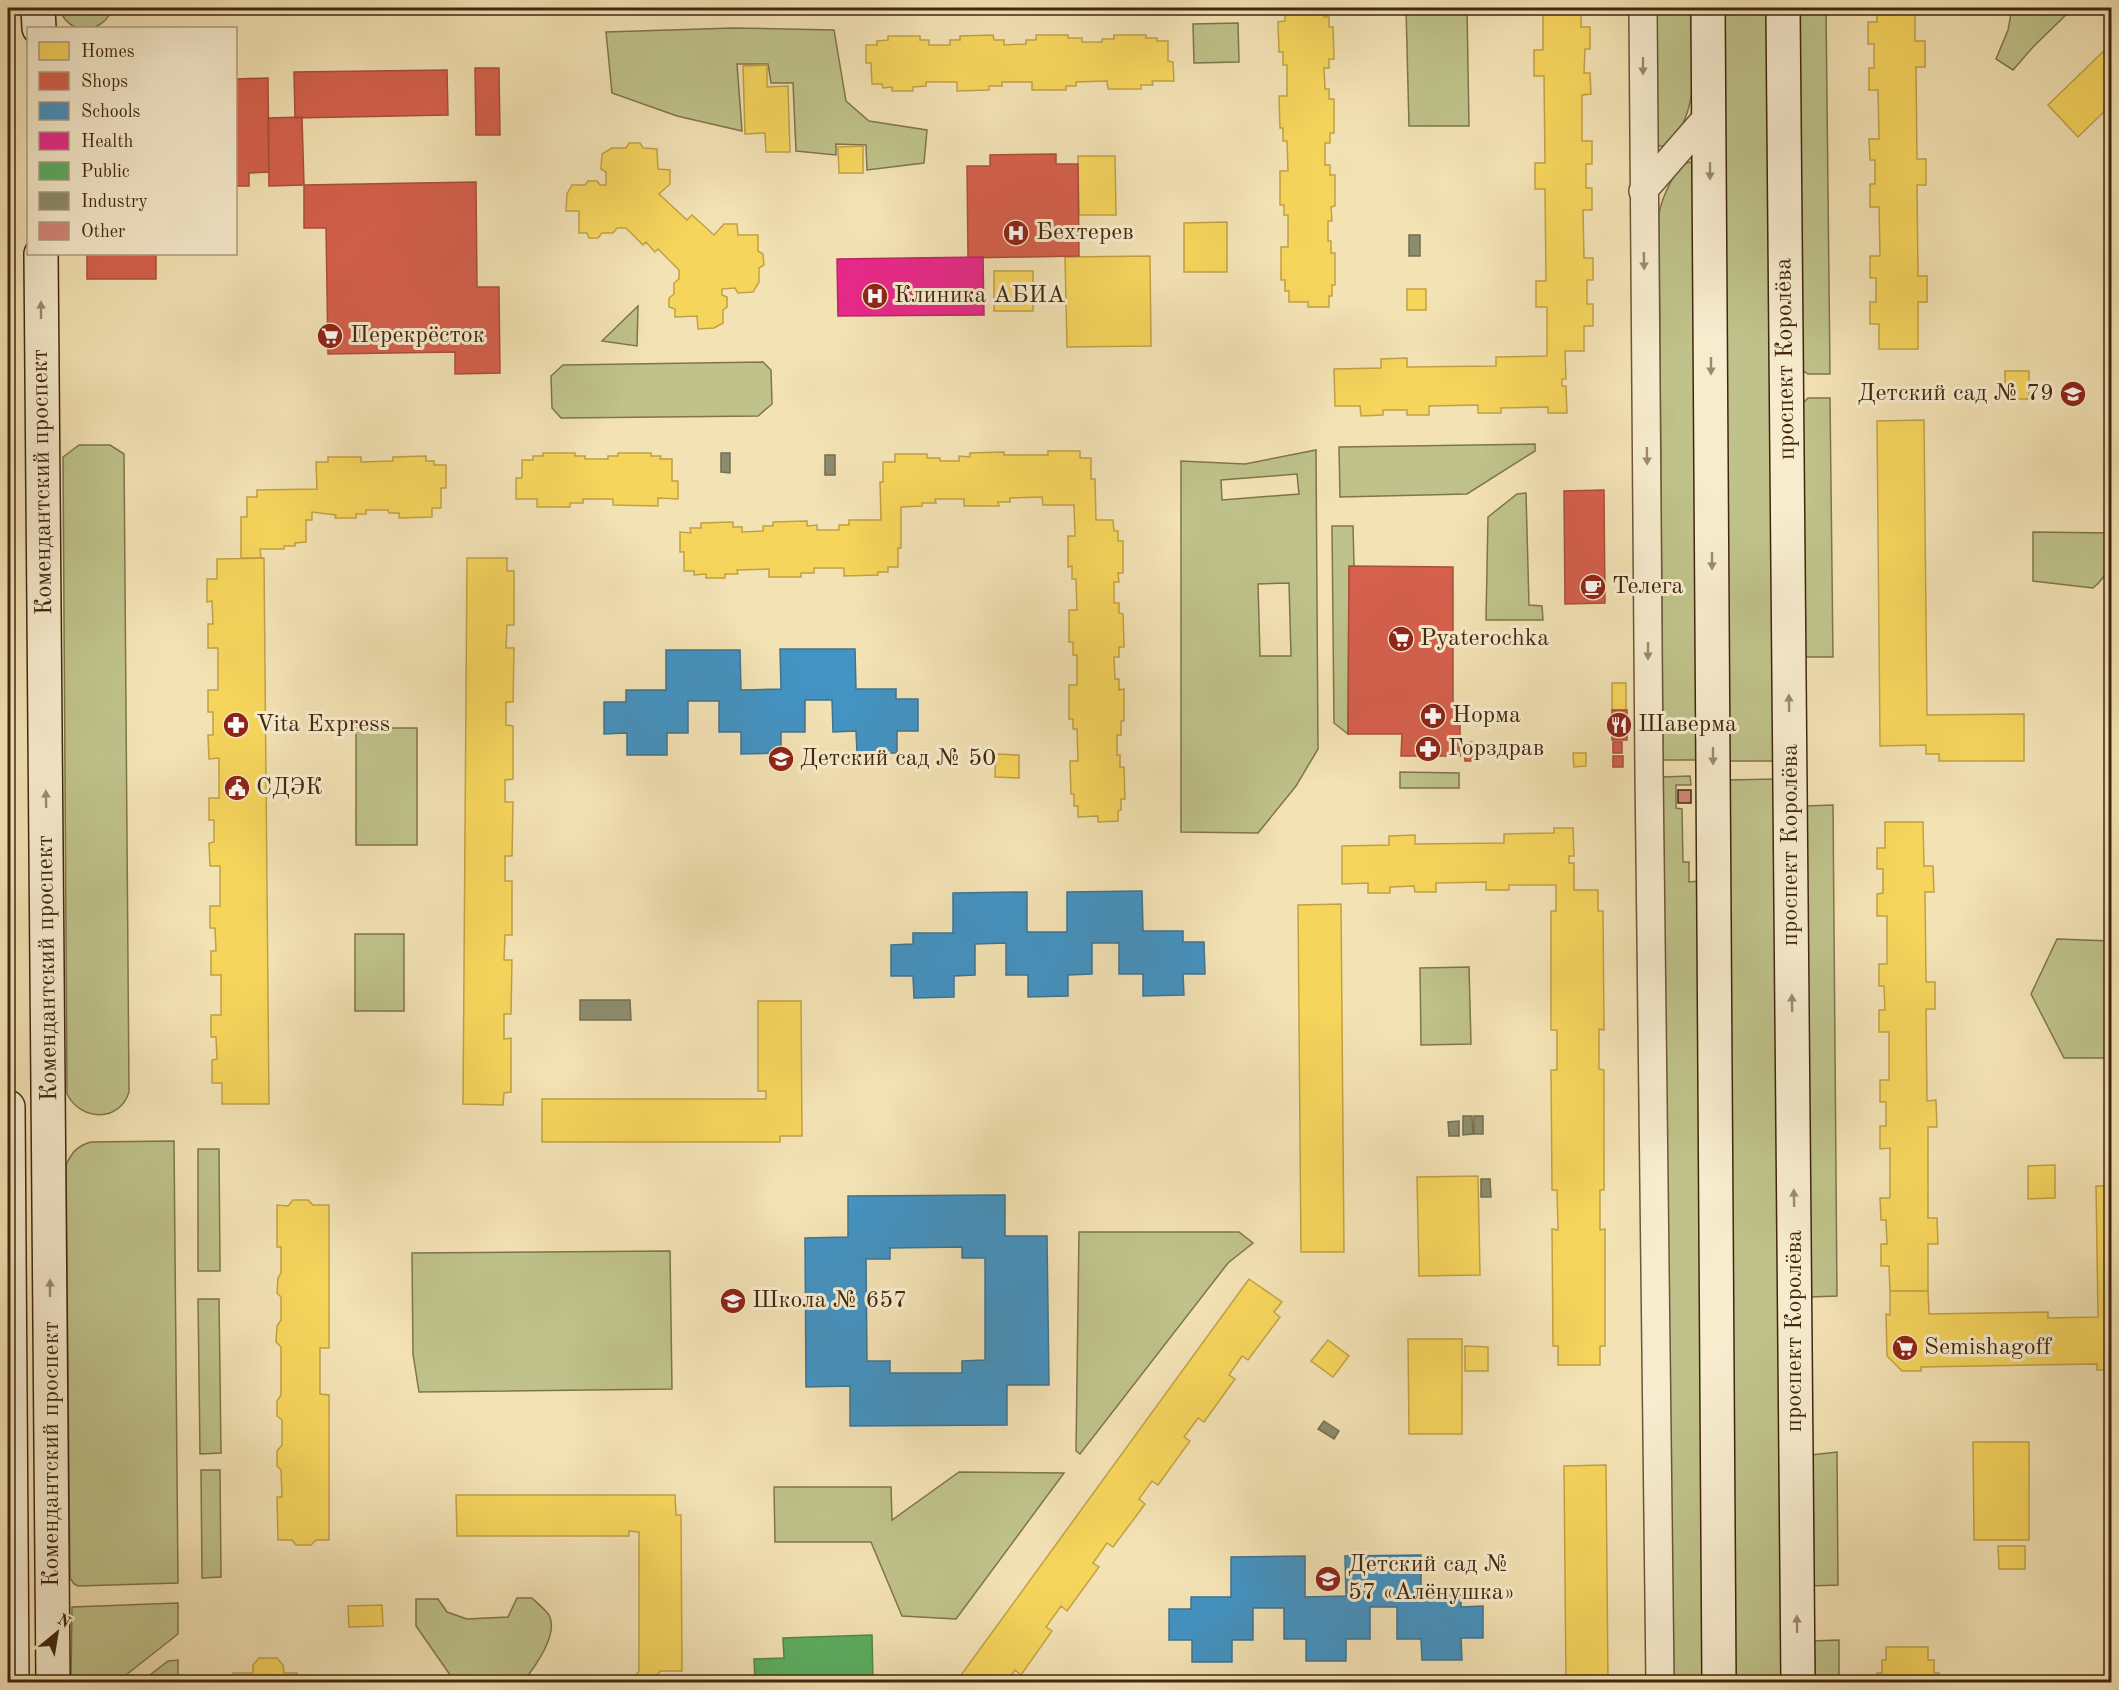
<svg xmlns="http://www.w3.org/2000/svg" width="2119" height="1690" viewBox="0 0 2119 1690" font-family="'Old Standard TT',serif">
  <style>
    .green { fill: #bfc28a; stroke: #80744c; stroke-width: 1.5; fill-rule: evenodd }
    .homes { fill: #f6d55c; stroke: #c0a145; stroke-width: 1.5 }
    .shops { fill: #d6604d; stroke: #a94f3a; stroke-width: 1.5 }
    .schools { fill: #4393c3; stroke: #42738d; stroke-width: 1.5; fill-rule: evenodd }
    .health { fill: #e7298a; stroke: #b52865; stroke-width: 1.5 }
    .public { fill: #5aae61; stroke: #528648; stroke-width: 1.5 }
    .industry { fill: #8c8c6e; stroke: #766e51; stroke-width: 1.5 }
    .building { fill: #d38677; stroke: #41270e; stroke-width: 1.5 }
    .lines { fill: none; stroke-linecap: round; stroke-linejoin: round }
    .street-casing { stroke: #6e5638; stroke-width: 30 }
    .secondary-casing { stroke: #41270e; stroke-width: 36 }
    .street { stroke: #f7ecce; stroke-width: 27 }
    .secondary { stroke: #f7ecce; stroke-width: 33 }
    .oneway { fill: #9c8a6e }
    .labels { text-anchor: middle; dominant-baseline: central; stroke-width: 6; stroke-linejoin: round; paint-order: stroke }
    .poi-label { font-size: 24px; fill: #41270e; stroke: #f7ecce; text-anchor: start }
    .street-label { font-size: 24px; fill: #41270e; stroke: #f7ecce }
  </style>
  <rect width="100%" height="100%" fill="#f3e2b4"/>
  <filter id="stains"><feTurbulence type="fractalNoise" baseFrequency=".00333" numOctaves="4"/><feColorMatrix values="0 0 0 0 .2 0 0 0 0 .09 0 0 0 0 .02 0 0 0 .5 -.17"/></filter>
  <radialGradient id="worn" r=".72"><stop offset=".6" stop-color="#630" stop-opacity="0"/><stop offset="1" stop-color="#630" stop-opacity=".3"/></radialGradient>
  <!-- green -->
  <path class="green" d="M59,8h54c-11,27 -44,29 -54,0z
    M1406,8h61l2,118h-60z
    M1655,8h39c0,37 8,116 -31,138h-4l-2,-4z
    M1721,8h49l5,753h-49z
    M1799,8h27l4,366h-22l-6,-4z
    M2012,8h61l-40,39 -20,23 -17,-11 12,-29z
    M1238,23l1,39 -45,1 -1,-39z
    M733,28l101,2 12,71 23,20 58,9 -3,33 -57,7 -1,-25 -30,-1v11l-40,-4 -3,-68h-22l-3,-19h-31l5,67 -65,-15 -65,-23 -6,-61z
    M1690,162l4,3 4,595h-35l-4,-547c3,-14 16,-48 31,-51z
    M638,306l-1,40 -35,-5z
    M763,362l8,8 1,34 -14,12 -197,2 -9,-10 -1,-32 12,-11z
    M1808,398h22l3,259h-28l-2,-254z
    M1535,444v7l-68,43 -127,3 -1,-50z
    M79,445h31l14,9 5,638c-9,30 -48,30 -62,2l-4,-637z
    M1316,450l2,299 -22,37 -38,47 -77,-1v-371l64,3zM1297,474l2,20 -77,6 -1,-20zM1289,583l2,73h-31l-2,-72z
    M1526,493l3,112 13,1 1,14h-57l2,-103 29,-23z
    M1332,526h21l1,40 -5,1 -1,167 -14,-11z
    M2033,532l77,1c0,23 3,39 -17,55l-60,-7z
    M356,728h61v117h-61z
    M1400,772l59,1v15h-59z
    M1690,776l1,9h-15v23l6,1 1,53h6v20l10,-1 6,801h-34l-9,-905z
    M1776,779l7,903h-50l-6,-902z
    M1833,805l4,491 -27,1 -5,-491z
    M355,934h49v77h-49z
    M2057,939l54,2v117h-47l-33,-64z
    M1469,967l2,77 -50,1 -1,-77z
    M174,1141l4,442 -100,3 -4,-2 -4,-6 -4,-413c6,-13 11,-19 25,-23z
    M198,1149h21l1,122h-22z
    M1079,1232h160l14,11 -25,20 -148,191 -4,-3z
    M670,1251l2,138 -253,3 -6,-38 -1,-101z
    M198,1299h21l2,154 -21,1z
    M1837,1452l1,133 -27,1v-131z
    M201,1470h19l1,107 -19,1z
    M959,1472l105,1 -108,146 -54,-3 -31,-74h-96l-1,-55h117l1,33z
    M517,1598h15c5,5 13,11 17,17 10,19 -15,53 -26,67h-68l-39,-56v-27h22l9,13 20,7 41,-2z
    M178,1603v31l-61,48h-46l1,-75z
    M1839,1640v42h-27v-41z
    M178,1660v22h-37l27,-21z"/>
  <!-- homes -->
  <path class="homes" d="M1285,8h39v9h5v10h4l1,32h-5v9h-5l1,21h4v10h5v34h-4v10h-5v22h5v10h5v31l-4,1 1,14h-4v20h3v12h4v32h-3v11h-3v11h-21v-5h-19v-11h-4v-11h-4v-33h7v-32h-4v-10h-4v-34h8l-1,-30h-4v-13h-3l-1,-32h8v-31h-4v-13h-4l-1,-30 7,-1z
    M1543,8h38v19h9v22h-5l-1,24h6l1,21 -9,1v46h10v23h-6v24h6v22h-9l1,48h9v22h-6v24h6v22h-9v25h-19l1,28h-4v7h4l1,27h-19v-6l-47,1v5h-23v-8l-49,1v9h-22v-5h-24v5l-22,1 -1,-10h-25l-1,-37 47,-1v-9l26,-1v9l89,-1v-9l51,-1v-49h-11v-26h10l-1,-92h-10v-26h10l-1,-87h-10v-26h9z
    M1877,8h38v33h10v26h-9l1,92h9v26h-9l1,91h9v26h-9v47h-39v-25h-9v-22h6v-24h-6v-22h10l-1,-49h-9v-23h5v-24h-5l-1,-21h10l-1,-49h-9v-22h5v-24h-6v-22h9z
    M993,35l1,5h10v5l22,-1v-4h10v-5h32v3h14v4h20v-3h12v-4h32v3h11v3h11v20l5,1 1,19h-22l1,4h-12v4h-33l-1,-8 -31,1v4h-10v4h-34v-8h-30v4h-13v4l-32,1v-9h-31v4l-13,1v4h-21v-4l-9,1 -1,-4h-10l-1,-21h-5v-18h11v-4l11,-1v-4h32v4h9v5h21v-5h10v-4z
    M2112,43v61l-34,33 -30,-32z
    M767,65v22l21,-1 2,66h-24l-1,-19 -20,1 -2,-68z
    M629,143h11l3,5 14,1 1,20 12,1v14l-11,10 28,26 5,-5 22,20 10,-11h13l1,11h20v16l5,3 1,11 -5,3v14l-6,10 -15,1 -3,-5 -13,1v6l5,2v10l-4,3v13l-9,5 -16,1 -1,-13 -22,1v-8l-6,-2v-9l5,-4v-11l5,-4v-9l-21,-21 -3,3 -9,-10 -3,3 -17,-17h-9l-4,5h-11l-4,5h-9l-2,-5h-8v-22h-13l1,-17 5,-9h13l3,-4h9l3,4h6v-13l-5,-3 1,-15 10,-6h14z
    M863,146v27h-24l-1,-26z
    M1078,156h37l1,59h-37z
    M1227,222v50h-43v-49z
    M1150,256l1,90 -84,1 -2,-90z
    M994,271h39v40h-39z
    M1407,289h19v21h-19z
    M2005,371h24v28h-24z
    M1924,420l3,295 97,-1v47h-85v-7h-13v-9l-46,1 -3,-325z
    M1048,451h32v7h11v21h4l1,41h17l1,11h4v10h5v32h-5l1,9h-5v21h5v10l4,1 1,33h-5v10h-5l1,22h4v11l5,-1v32h-3v14h-4v20h3v12h4l1,32h-4v11l-3,1v10l-20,1v-6l-20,1v-11h-4v-12h-3l-1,-33h8l-1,-32h-4v-10h-4v-34h8v-30h-4v-13h-4v-32h8l-1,-31h-4v-13l-4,1v-31h7l-1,-31h-31l-1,-8 -32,1v4h-12l1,4h-35v-7h-29l1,4h-14v3l-21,1v41h-3v19h-10v5h-10v3l-34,1v-8h-30v5h-13v4h-32v-8l-32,1 1,4h-13v4h-19v-4l-12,1v-4h-10v-19h-4v-20l11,1 -1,-5h11v-5l32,-1v5h9v5l21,-1v-5h10v-4l34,-1v5l10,-1v5h22v-5h10v-5h32l-1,-38h3v-20h12v-8h32v4h13v3h19v-5l11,1v-4l34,-1v3h44z
    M543,453h32v3h10v3h23v-3h10v-3h33v3h10l-1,3h12v22h6v18l-20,-1v8l-45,-1v-6h-30v4h-13v4h-33v-8h-21v-21h6v-18h11v-4h10z
    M426,456v5h8v4h12v23h-5v20h-9v9l-33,1v-5h-10l-1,-3h-22v4h-10v4h-21l1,-3 -24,-3v8h-6v22l-11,1v3h-11v3h-24l1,9h-20v-41h6v-20h10v-7l60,-1 -1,-27h12v-5h33v5l32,-1v-4z
    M264,558l5,546h-47v-21h-10v-23l5,-1 -1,-22h-5v-22h10v-40h-10v-24h5l-1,-23h-5v-22h10v-40h-10l-1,-23 5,-1v-22h-5v-22h10v-40l-10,1 -1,-24h5v-23h-5v-22h10v-42h-10v-24h5l-1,-23 -5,1v-23h10v-20z
    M467,558h40v13h7v54h-7l-1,23h8l-1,54h-7v23l7,1v53l-8,1v22h8l-1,54h-7v25h7v54h-7l-1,25h8l-1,54h-7v25l7,-1v54l-7,1 -1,12 -40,-1z
    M1612,683h14v27h-14z
    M1573,753h13v13l-12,1z
    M996,754l23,1v23l-24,-1z
    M1885,822h38l1,44h9l1,26h-9l1,90h9v27h-9l1,92 9,-1 1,27h-9v91h9l1,26h-10v47h-38l-1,-25h-8v-22h6l-1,-24h-5l-1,-22h10v-50l-10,1v-23h6v-24h-6v-22h9v-48h-10v-22h6l-1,-24h-5v-22h8v-48h-10v-22l6,-1v-24h-6v-21h8z
    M1554,828h19l1,28h-5v7h5v27h24v21h5l1,119 -5,-1v40l5,1v120h-4v40l5,-1v117h-5v19h-42v-19h-5l-1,-117 6,1 -1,-40h-5l-1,-120h6v-40h-6v-119h5v-26h-47v5h-23v-8l-50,1v9h-21l-1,-6 -24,1v6h-22v-10l-26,1v-38l47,-1v-9l26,-1v9l89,-1v-9l50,-1z
    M1341,904l3,348h-43l-3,-347z
    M758,1001h43l1,135h-22v6h-238v-43h224v-8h-8z
    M2055,1165v33l-27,1v-33z
    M1478,1176l2,99 -61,1 -2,-99z
    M2096,1186h16v184h-15v-6l-176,3v4h-19l-15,-15 -1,-42 4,1v-24h38l1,23 119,-2v6l50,-1z
    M293,1200h15l5,5h16v143h-9v46l9,1v145h-13l-5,5h-15l-4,-5h-14l-1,-43h5l-1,-27 -4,-4v-15l5,-6v-25l-5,-4v-15l4,-6v-48l-5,-5 1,-16 4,-6v-23l-4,-4 1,-15 3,-5v-26h-4v-42l11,1z
    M1249,1279l33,23 -8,10 6,5 -32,43 -6,-4 -13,19 6,4 -31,43 -6,-4 -14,19 6,4 -32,44 -6,-4 -13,18 6,5 -32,43 -6,-4 -14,20 6,4 -32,44 -6,-5 -15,21 6,4 -31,44 -6,-5 -9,12h-50z
    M1408,1339h54v95h-53z
    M1328,1340l21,16 -16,21 -22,-16z
    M1465,1346l23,1v24h-23z
    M1973,1442h56v98h-55z
    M1606,1465l2,217h-42l-2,-216z
    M456,1495h219l1,20h5l1,156h-22l-8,11h-21l8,-11v-139l-10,-1v5h-172z
    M1998,1546h27v23h-26z
    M382,1605l1,21 -34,1 -1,-21z
    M1886,1647h42v13h6v13h5v9h-62v-9h5v-13h4z
    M259,1658h18l6,7 1,8h13v9h-64v-9h20v-8z"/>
  <!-- shops -->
  <path class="shops" d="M475,68h24l1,67h-24z
    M447,70l1,45 -153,3 -1,-46z
    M268,78l1,94 -20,1v13h-13v-107z
    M302,117l2,68 -35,1 -1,-68z
    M1056,154v10h22l1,92 -111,2 -1,-92h23v-11z
    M476,182l1,105h22l1,86 -45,1v-22l-127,2 -2,-126h-22v-43z
    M87,254h69v25h-69z
    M1604,490l1,113 -40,1 -1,-113z
    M1349,566l104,1v145h7v44h-59l1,-22h-54z
    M1612,710h15v30h-15z
    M1464,742h11l-1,19h-9z
    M1613,742h9v11h-9z
    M1613,756h10v11h-10z"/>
  <!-- schools -->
  <path class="schools" d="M780,649h75l1,40h40v10h22v32h-21v22h-40l-1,-22 -23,1 -1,-32h-27v32h-24v21l-40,1v-22h-22v-31h-31v32h-21v22h-40v-22l-23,1v-32h22v-12h40v-40h74l1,40 40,-1z
    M1142,891l1,40h40v11h21l1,32h-22l1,21 -41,1v-22h-24v-31h-27v31l-24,1v21l-40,1v-22h-22v-32l-31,1v31l-21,1v21l-40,1 -1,-22h-22v-31l22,-1v-11h40v-40l74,-1v40h40v-40z
    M1005,1195v41h42l2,149h-42v40l-157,1v-40l-44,1 -1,-149 43,-1v-41zM962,1247v11h23v102l-23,1v12h-72v-12h-23l-1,-102h24v-11z
    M1421,1555v41l40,-1v12l22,-1v32h-22l1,22h-40l-1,-21h-24v-32h-27v32h-24v22h-40v-22h-22v-31h-31v32h-21v22h-40v-22h-23v-31h22v-12h40v-40l74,-1v41l41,-1 -1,-40z"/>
  <!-- health -->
  <path class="health" d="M983,257l1,58 -146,1 -1,-57z"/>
  <!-- public -->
  <path class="public" d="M872,1635l1,47 -118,-1 -1,-22 30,-1 -1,-20z"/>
  <!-- industry -->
  <path class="industry" d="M1409,235h11v21h-11z
    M721,453h9v20l-9,-1z
    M825,455h10v20h-10z
    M580,1000h50l1,20h-51z
    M1463,1116h9l1,18 -10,1z
    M1474,1116h9v18h-9z
    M1459,1121v15h-10l-1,-14z
    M1481,1179h9l1,18h-10z
    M1324,1421l15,10 -5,8 -16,-10z"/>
  <!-- building -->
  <path class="building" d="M1678,790h13v13h-13z"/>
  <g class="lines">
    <!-- street casing -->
    <g class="street-casing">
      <path id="street" d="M1643,8l6,764 11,910
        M1643,191l66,-76"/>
    </g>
    <!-- secondary casing -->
    <g class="secondary-casing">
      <path id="secondary" d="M38,8l1,20
        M1708,8l11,1674
        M1783,8l15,1674
        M41,254l12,1428
        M8,1107l4,575"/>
    </g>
    <!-- street -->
    <use href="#street" class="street"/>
    <!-- secondary -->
    <use href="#secondary" class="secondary"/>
  </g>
  <!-- one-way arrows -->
  <defs><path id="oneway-solid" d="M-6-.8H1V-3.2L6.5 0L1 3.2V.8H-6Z" transform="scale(1.5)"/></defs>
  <g class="oneway">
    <use href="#oneway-solid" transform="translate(1643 66) rotate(90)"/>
    <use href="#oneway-solid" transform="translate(1710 171) rotate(90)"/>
    <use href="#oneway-solid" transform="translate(1644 261) rotate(89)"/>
    <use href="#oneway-solid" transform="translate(41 310) rotate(-90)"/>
    <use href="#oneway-solid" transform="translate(1711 366) rotate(90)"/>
    <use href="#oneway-solid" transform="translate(1647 456) rotate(89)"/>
    <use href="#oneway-solid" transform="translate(1712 561) rotate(90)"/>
    <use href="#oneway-solid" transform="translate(1648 651) rotate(90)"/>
    <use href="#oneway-solid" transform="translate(1789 703) rotate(-91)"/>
    <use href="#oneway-solid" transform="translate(1713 756) rotate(90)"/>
    <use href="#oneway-solid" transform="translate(46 799) rotate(-91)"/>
    <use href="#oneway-solid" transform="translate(1792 1003) rotate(-91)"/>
    <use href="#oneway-solid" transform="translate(1794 1198) rotate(-91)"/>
    <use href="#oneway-solid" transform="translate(50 1288) rotate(-90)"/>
    <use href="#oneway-solid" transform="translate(1797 1624) rotate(-91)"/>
  </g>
  <!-- icons -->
  <defs>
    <g id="hospital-disc" transform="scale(1.35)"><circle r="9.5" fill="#8f2418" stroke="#f7ecce"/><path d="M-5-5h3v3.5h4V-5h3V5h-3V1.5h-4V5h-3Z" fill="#fff"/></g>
    <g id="supermarket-disc" transform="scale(1.35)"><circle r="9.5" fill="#8f2418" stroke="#f7ecce"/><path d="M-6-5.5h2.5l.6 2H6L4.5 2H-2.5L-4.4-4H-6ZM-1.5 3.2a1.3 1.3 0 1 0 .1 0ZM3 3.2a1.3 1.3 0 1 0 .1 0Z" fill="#fff"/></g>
    <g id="school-disc" transform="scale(1.35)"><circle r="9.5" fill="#8f2418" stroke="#f7ecce"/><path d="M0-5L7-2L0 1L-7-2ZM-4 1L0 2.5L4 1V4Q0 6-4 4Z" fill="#fff"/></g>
    <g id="cafe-disc" transform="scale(1.35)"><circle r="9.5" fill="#8f2418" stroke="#f7ecce"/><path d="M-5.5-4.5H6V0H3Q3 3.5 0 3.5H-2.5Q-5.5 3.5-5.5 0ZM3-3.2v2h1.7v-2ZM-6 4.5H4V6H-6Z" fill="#fff"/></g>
    <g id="pharmacy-disc" transform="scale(1.35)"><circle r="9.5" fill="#8f2418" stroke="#f7ecce"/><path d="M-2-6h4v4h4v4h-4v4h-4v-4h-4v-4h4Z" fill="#fff"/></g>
    <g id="restaurant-disc" transform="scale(1.35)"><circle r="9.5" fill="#8f2418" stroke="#f7ecce"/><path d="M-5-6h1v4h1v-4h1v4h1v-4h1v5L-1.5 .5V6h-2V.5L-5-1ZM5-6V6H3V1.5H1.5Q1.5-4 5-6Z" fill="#fff"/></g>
    <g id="civic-disc" transform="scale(1.35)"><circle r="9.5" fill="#8f2418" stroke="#f7ecce"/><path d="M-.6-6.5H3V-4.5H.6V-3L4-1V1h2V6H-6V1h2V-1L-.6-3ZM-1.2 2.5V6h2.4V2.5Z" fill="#fff"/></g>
  </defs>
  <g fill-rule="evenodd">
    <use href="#hospital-disc" x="1016" y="233"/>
    <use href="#hospital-disc" x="875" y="296"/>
    <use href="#supermarket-disc" x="330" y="336"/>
    <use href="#school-disc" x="2073" y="394"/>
    <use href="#cafe-disc" x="1593" y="587"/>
    <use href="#supermarket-disc" x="1401" y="639"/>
    <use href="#pharmacy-disc" x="1433" y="716"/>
    <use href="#pharmacy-disc" x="236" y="725"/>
    <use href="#restaurant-disc" x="1619" y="725"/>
    <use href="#pharmacy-disc" x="1428" y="749"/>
    <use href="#school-disc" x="781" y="759"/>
    <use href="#civic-disc" x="237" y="788"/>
    <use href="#school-disc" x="733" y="1301"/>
    <use href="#supermarket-disc" x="1905" y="1348"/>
    <use href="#school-disc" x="1328" y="1579"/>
  </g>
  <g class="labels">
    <!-- poi labels -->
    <g class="poi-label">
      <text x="1036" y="233">Бехтерев</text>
      <text x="894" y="296">Клиника АБИА</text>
      <text x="350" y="336">Перекрёсток</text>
      <text x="2054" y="394" text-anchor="end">Детский сад № 79</text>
      <text x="1612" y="587">Телега</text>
      <text x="1420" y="639">Pyaterochka</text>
      <text x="1452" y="716">Норма</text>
      <text x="256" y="725">Vita Express</text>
      <text x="1638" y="725">Шаверма</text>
      <text x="1448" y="749">Горздрав</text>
      <text x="800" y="759">Детский сад № 50</text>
      <text x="256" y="788">СДЭК</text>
      <text x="752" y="1301">Школа № 657</text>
      <text x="1924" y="1348">Semishagoff</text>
      <text x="1348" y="1565">Детский сад №<tspan x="1348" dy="28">57 «Алёнушка»</tspan></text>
    </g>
    <!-- street labels -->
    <g class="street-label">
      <text transform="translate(1786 359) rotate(-91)">проспект Королёва</text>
      <text transform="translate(43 482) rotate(-91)">Комендантский проспект</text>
      <text transform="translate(1791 845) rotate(-90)">проспект Королёва</text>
      <text transform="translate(48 968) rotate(-91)">Комендантский проспект</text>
      <text transform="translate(1795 1331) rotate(-90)">проспект Королёва</text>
      <text transform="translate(52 1454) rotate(-90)">Комендантский проспект</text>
    </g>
  </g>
  <!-- margin -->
  <rect width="2119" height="1690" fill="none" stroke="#f3e2b4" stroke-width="30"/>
  <rect x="9" y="9" width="2101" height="1672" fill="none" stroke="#41270e" stroke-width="3"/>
  <rect x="15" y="15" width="2089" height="1660" fill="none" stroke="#41270e" stroke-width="1.5"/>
  <!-- legend -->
  <rect x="27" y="27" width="210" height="228" fill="#f7ecce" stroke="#ae9d81" stroke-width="1.5"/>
  <rect x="39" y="42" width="30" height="18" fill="#f6d55c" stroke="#ae9d81" stroke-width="1.5"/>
  <text x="81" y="57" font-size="18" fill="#41270e">Homes</text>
  <rect x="39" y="72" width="30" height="18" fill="#d6604d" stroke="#ae9d81" stroke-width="1.5"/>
  <text x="81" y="87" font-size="18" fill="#41270e">Shops</text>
  <rect x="39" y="102" width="30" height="18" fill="#4393c3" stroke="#ae9d81" stroke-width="1.5"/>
  <text x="81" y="117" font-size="18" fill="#41270e">Schools</text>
  <rect x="39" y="132" width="30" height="18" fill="#e7298a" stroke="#ae9d81" stroke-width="1.5"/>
  <text x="81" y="147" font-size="18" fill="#41270e">Health</text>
  <rect x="39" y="162" width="30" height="18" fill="#5aae61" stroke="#ae9d81" stroke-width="1.5"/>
  <text x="81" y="177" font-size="18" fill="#41270e">Public</text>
  <rect x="39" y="192" width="30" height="18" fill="#8c8c6e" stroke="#ae9d81" stroke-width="1.5"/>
  <text x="81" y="207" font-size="18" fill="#41270e">Industry</text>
  <rect x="39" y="222" width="30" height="18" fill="#d38677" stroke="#ae9d81" stroke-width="1.5"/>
  <text x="81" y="237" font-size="18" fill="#41270e">Other</text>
  <!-- north arrow -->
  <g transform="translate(57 1633) rotate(30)" stroke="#f7ecce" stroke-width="4.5" paint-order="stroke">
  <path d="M0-4.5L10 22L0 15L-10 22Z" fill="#41270e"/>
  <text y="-9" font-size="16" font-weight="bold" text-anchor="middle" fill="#41270e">N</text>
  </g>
  <rect width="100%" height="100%" filter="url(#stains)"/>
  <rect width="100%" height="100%" fill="url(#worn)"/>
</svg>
